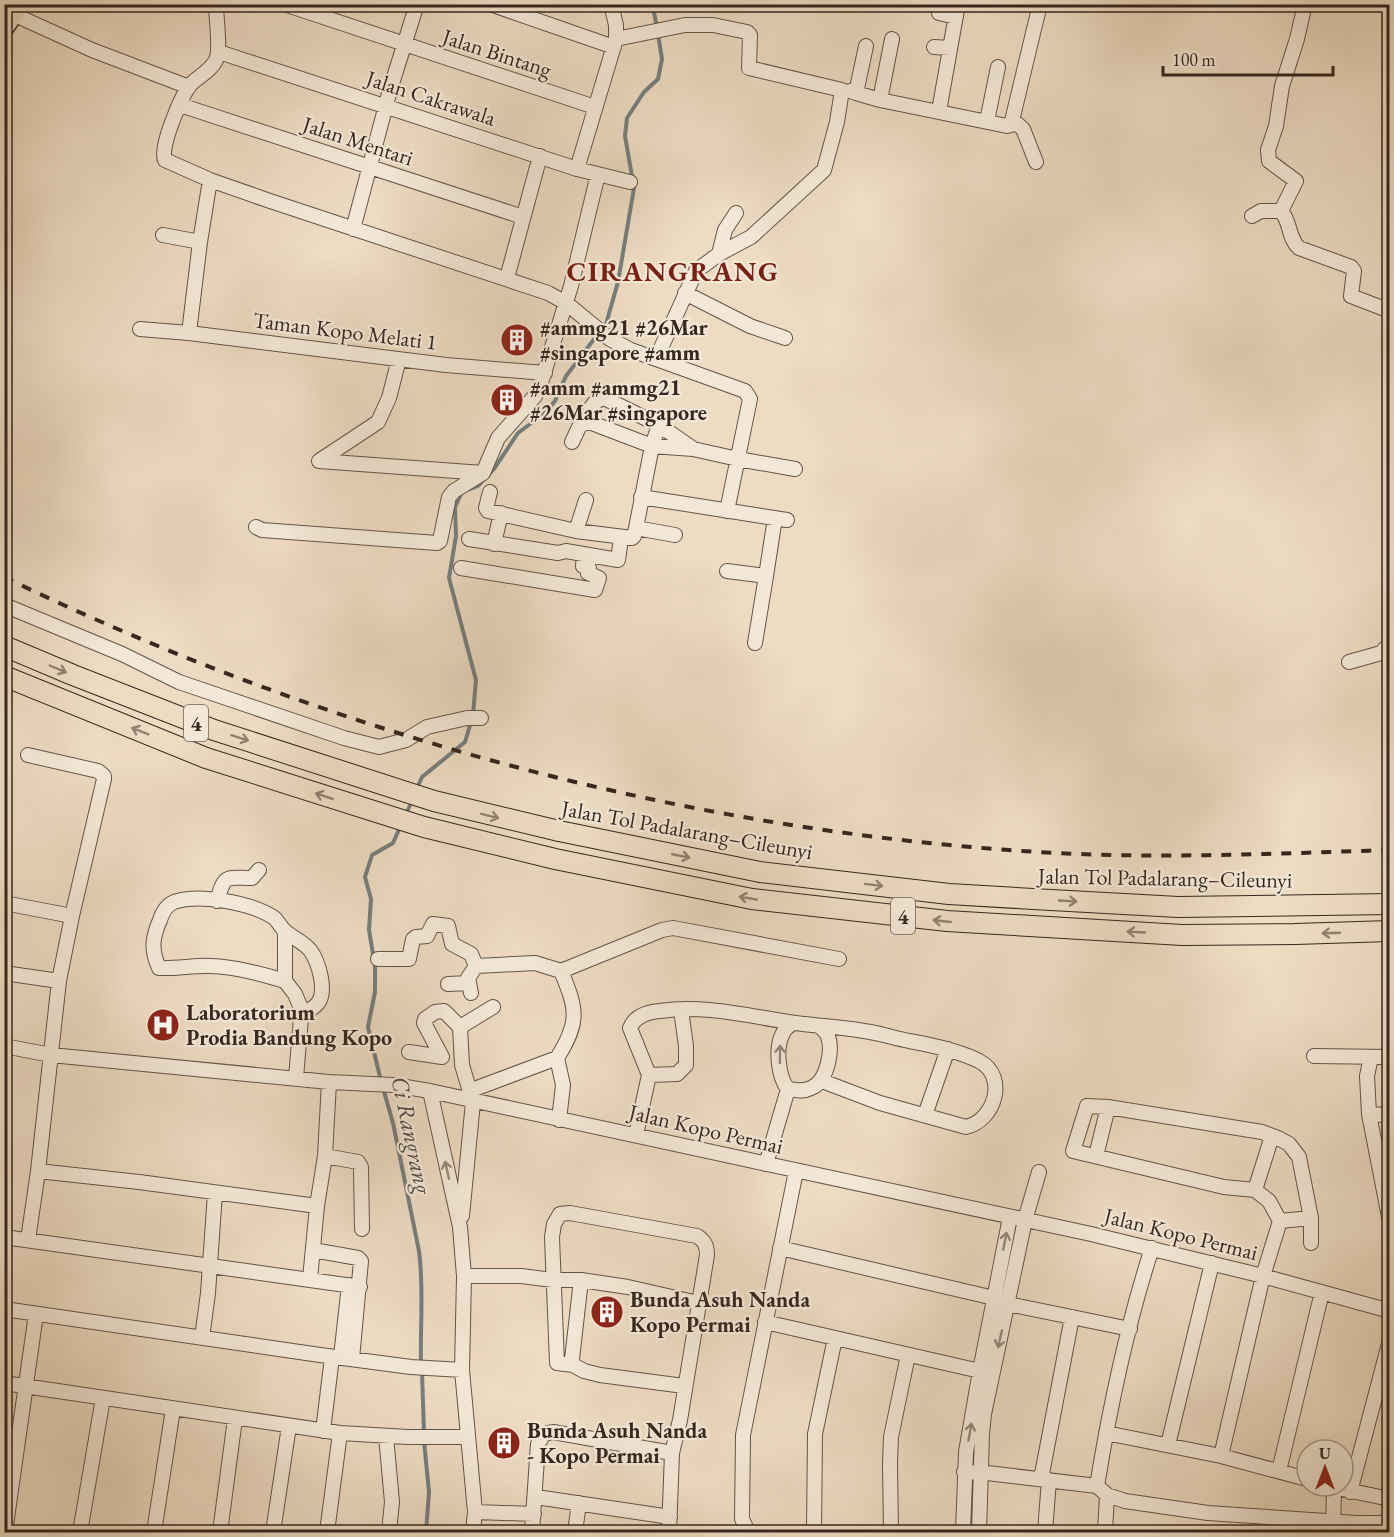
<svg xmlns="http://www.w3.org/2000/svg" width="1394" height="1537" viewBox="0 0 1394 1537" font-family="'EB Garamond',serif">
  <style>
    .lines { fill: none; stroke-linecap: round; stroke-linejoin: round }
    .stream { stroke: #757e7f; stroke-width: 4 }
    .minor-casing { stroke: #645448; stroke-width: 16 }
    .major-casing { stroke: #362720; stroke-width: 21 }
    .highway-casing { stroke: #362720; stroke-width: 22 }
    .minor { stroke: #f3e8d7; stroke-width: 14 }
    .major { stroke: #eddbc2; stroke-width: 18 }
    .highway { stroke: #eddbc2; stroke-width: 20 }
    .rail { stroke: #362720; stroke-width: 4; stroke-dasharray: 10 10; stroke-linecap: butt }
    .oneway { stroke: #928171 }
    .oneway2 { stroke: #94887c }
    .labels { text-anchor: middle; dominant-baseline: central; stroke-width: 4.5; stroke-linejoin: round; paint-order: stroke }
    .shield { fill: #f3e8d7; stroke: #6f6157; stroke-width: 1.5 }
    .shield-label { font-size: 21px; font-weight: bold; fill: #362720 }
    .street-label { font-size: 22px; fill: #362720; stroke: #f3e8d7 }
    .poi-label { font-size: 22px; font-weight: bold; fill: #362720; stroke: #f3e8d7; text-anchor: start }
    .water-label { font-size: 24px; font-style: italic; fill: #504b48; stroke: #f3e8d7 }
    .district-label { font-size: 28px; font-weight: bold; letter-spacing: 1.5px; fill: #7a1f14; stroke: #f3e8d7 }
  </style>
  <rect width="100%" height="100%" fill="#eddbc2"/>
  <filter id="stains"><feTurbulence type="fractalNoise" baseFrequency=".00333" numOctaves="4"/><feColorMatrix values="0 0 0 0 .2 0 0 0 0 .09 0 0 0 0 .02 0 0 0 .5 -.17"/></filter>
  <radialGradient id="worn" r=".72"><stop offset=".6" stop-color="#630" stop-opacity="0"/><stop offset="1" stop-color="#630" stop-opacity=".3"/></radialGradient>
  <g class="lines">
    <!-- stream -->
    <path class="stream" d="M652,4l5,23
      M603,328l3,-4 12,-42 16,-94 -9,-52 2,-18 17,-26 14,-13 4,-20 -4,-25
      M473,715l3,-35 -27,-102 7,-42 -1,-29 7,-15 16,-6 16,-17 24,-36 28,-21 9,-11 11,-25 32,-42
      M417,788l5,-11 43,-35 6,-20
      M405,816l7,-15
      M381,1081l-13,-54 7,-35v-26l-6,-36 2,-31 -6,-22 7,-22 21,-12 8,-18
      M383,1088l10,35 26,128c5,37 1,76 2,114
      M422,1372l2,62
      M424,1441l5,51 -3,40"/>
    <!-- minor casing -->
    <g class="minor-casing">
      <path id="minor" d="M216,4c0,14 5,47 0,56 -5,11 -19,17 -27,26 -8,12 -30,62 -24,74l45,20 60,21 278,92 18,10 44,36 21,11 114,41 5,8 -23,112
        M284,4l311,103
        M490,4l124,43
        M1305,4l-8,35 -15,47 -6,40 -8,24 1,11 27,20 -15,30c10,11 7,27 18,37l52,19 3,4 -3,25 39,15
        M4,10l88,40 97,37
        M939,13l17,4
        M616,39l69,-14h28l34,7 3,3 -1,33 93,22 -5,32 -13,48 -73,67 -32,17 -23,17 -40,88
        M934,47l16,1
        M219,52l358,117 53,13
        M850,91l6,2 10,-47
        M856,93l24,7 127,26 4,-1 29,-121
        M880,100l12,-61
        M180,105l343,112
        M939,111l19,-107
        M987,121l11,-54
        M1014,121l9,8 13,33
        M577,169l39,-130v-14l-5,-21
        M1252,216l9,-5h20
        M353,229l37,-139 27,-86
        M163,235l37,7
        M719,254l6,-24 11,-17
        M507,278l33,-122
        M685,293l65,33 35,12
        M140,329l49,4 257,32 99,8
        M189,333l11,-91 10,-62
        M589,422l63,24 41,3 45,10 57,10
        M589,422c0,-13 2,-20 15,-24l55,27 33,23
        M659,425l-7,21 -16,82 39,7
        M572,442l8,-17 9,-3
        M319,461l164,12
        M319,461l59,-39 11,-24 10,-39
        M490,492l-4,16 2,3 88,20 56,7 2,-2 2,-8
        M641,497l146,23
        M256,527l6,3 175,13 3,-2 9,-44 5,-6 29,-18 15,-35 37,-42 5,-10 31,-100 27,-112
        M576,531l10,-31
        M469,539l89,14 8,-2 52,9 3,-22
        M494,544l7,-31
        M461,568l134,22 4,-12 -11,-5 1,-5 -6,-2 1,-12
        M727,571l39,5 -11,67
        M766,576l9,-58
        M4,605l118,49 57,28 165,56 35,9 27,-7 21,-13 40,-9h14
        M1349,662l32,-9 9,-10
        M217,901c8,-28 9,-23 35,-23l7,-8
        M4,903l68,13
        M285,931v50l10,13 8,19 -2,5 -5,60
        M378,959h31l4,-20 3,-2 11,-1 6,-12 15,2 4,18 19,10 5,12
        M476,966l59,-3 26,8
        M4,973l55,8
        M285,981c-24,-7 -49,-14 -74,-15 -17,-1 -34,3 -52,2 -8,-18 -7,-30 1,-48 2,-7 7,-15 14,-18 25,-9 77,1 99,15 5,3 7,10 12,14 8,7 18,11 25,19 9,12 17,41 8,53 -4,5 -10,8 -15,10
        M448,984l21,-1
        M471,993l-3,-15 8,-12
        M793,1023c-4,3 -8,5 -10,10 -8,14 -5,44 5,56 8,1 15,3 23,-1 16,-6 23,-39 16,-54 -1,-1 -6,-7 -7,-7
        M460,1027l33,-20
        M4,1046l47,9 278,27 65,3 36,6 661,143 172,42 127,35
        M409,1052l33,5 -18,-34 1,-4 10,-7 9,-1 16,16 2,38 11,37 -11,114
        M1314,1056l76,1
        M1371,1057l-4,19 2,38 21,108
        M557,1058c23,-36 20,-49 4,-87l101,-41 11,-2 166,31
        M649,1075l28,-1 9,-9v-19l-5,-36
        M430,1091l30,136 4,49 -2,94 13,142 -2,20
        M469,1091l88,-33 6,27 -4,35
        M1369,1114l21,1
        M925,1115l23,-66
        M636,1135l13,-60 -19,-47c5,-12 17,-16 30,-17 45,-7 92,6 136,12 22,3 45,4 68,8 15,2 30,7 45,10 23,4 48,9 70,20 30,16 15,60 -13,66l-86,-24 -58,-22
        M325,1156l33,6 3,5 1,62
        M1096,1156l12,-49
        M766,1164l22,-75
        M38,1171l101,11 178,24
        M1255,1190l17,-54
        M1311,1218v25
        M4,1237l356,50
        M28,1240l10,-69 21,-190 13,-65 32,-137v-3l-6,-5 -70,-16
        M780,1248l214,50
        M313,1250l45,8 3,3 -9,98
        M464,1276h57l32,4h28l47,7 70,16
        M310,1279l7,-73 8,-50 4,-74
        M1008,1304l122,25
        M4,1309l316,46 91,12 51,3
        M765,1322l215,49
        M202,1338l6,-45 7,-100
        M341,1357l8,-72
        M573,1365l-1,-6 9,-79
        M4,1383l336,50 68,4h60
        M323,1431l9,-74
        M1106,1433l115,23 86,23
        M386,1436l6,66 -3,30
        M1168,1445l44,-182
        M1221,1456l42,-180 17,-55 -11,-20 -14,-11 -31,-3 -151,-36 14,-45 21,1 154,25 16,6 11,6 10,13 12,61 -31,3
        M1279,1471l43,-179
        M964,1472l23,1 110,13 10,9 18,6 83,12 148,10h34
        M1041,1479l31,-162
        M1097,1486c13,-80 30,-161 55,-238
        M1327,1486l63,13
        M1350,1492l40,-152
        M536,1497l134,20
        M475,1512l59,2
        M5,1532l31,-218
        M80,1532l23,-134
        M154,1532l19,-123
        M220,1532l15,-113
        M273,1532l16,-106
        M327,1532l13,-99
        M532,1532l6,-88 6,-10 9,-2 119,21
        M575,1532l4,-29
        M669,1532l3,-79 8,-33 27,-165c0,-9 -2,-14 -10,-19l-127,-23 -10,1 -6,10 -2,13 5,126 16,2 11,6 16,4 84,11
        M748,1532l-6,-13 1,-84 53,-264
        M814,1532l1,-98 20,-96
        M891,1532l-1,-69 1,-26 17,-82
        M963,1532l3,-80 14,-81 30,-154
        M979,1532l3,-98 2,-20 41,-194 14,-48
        M1045,1532l4,-52
        M1105,1532l2,-37
        M1333,1532l1,-43"/>
    </g>
    <!-- major casing -->
    <g class="major-casing">
      <path id="major" d="M4,28l17,-24"/>
    </g>
    <!-- highway casing -->
    <g class="highway-casing">
      <path id="highway" d="M4,646l69,29 141,55 220,71 125,30 201,41 189,22 84,5 145,8 212,-3
        M4,676l202,82 218,69 131,32 197,40 195,22 235,14 113,-1 95,-3"/>
    </g>
    <!-- minor -->
    <use href="#minor" class="minor"/>
    <!-- major -->
    <use href="#major" class="major"/>
    <!-- highway -->
    <use href="#highway" class="highway"/>
    <!-- rail -->
    <path class="rail" d="M4,577c314,152 658,248 1005,273 127,10 254,4 381,0"/>
  </g>
  <!-- one-way arrows -->
  <defs><path id="oneway-shaft" d="M-6 0H5M1.5-3L5.5 0L1.5 3" fill="none" stroke-width="1.6" stroke-linecap="round" stroke-linejoin="round" transform="scale(1.5)"/></defs>
  <g class="oneway">
    <use href="#oneway-shaft" transform="translate(58 669) rotate(23)"/>
    <use href="#oneway-shaft" transform="translate(140 731) rotate(-158)"/>
    <use href="#oneway-shaft" transform="translate(240 738) rotate(18)"/>
    <use href="#oneway-shaft" transform="translate(324 796) rotate(-162)"/>
    <use href="#oneway-shaft" transform="translate(490 816) rotate(14)"/>
    <use href="#oneway-shaft" transform="translate(681 856) rotate(11)"/>
    <use href="#oneway-shaft" transform="translate(874 885) rotate(7)"/>
    <use href="#oneway-shaft" transform="translate(748 898) rotate(-170)"/>
    <use href="#oneway-shaft" transform="translate(1068 901) rotate(3)"/>
    <use href="#oneway-shaft" transform="translate(942 921) rotate(-174)"/>
    <use href="#oneway-shaft" transform="translate(1136 932) rotate(-177)"/>
    <use href="#oneway-shaft" transform="translate(1331 933) rotate(178)"/>
  </g>
  <g class="oneway2">
    <use href="#oneway-shaft" transform="translate(780 1054) rotate(-89)"/>
    <use href="#oneway-shaft" transform="translate(447 1170) rotate(-103)"/>
    <use href="#oneway-shaft" transform="translate(1005 1241) rotate(-79)"/>
    <use href="#oneway-shaft" transform="translate(1000 1339) rotate(103)"/>
    <use href="#oneway-shaft" transform="translate(970 1432) rotate(-80)"/>
  </g>
  <!-- icons -->
  <defs>
    <g id="building-disc" transform="scale(1.725)"><circle r="9.5" fill="#8f2418" stroke="#f3e8d7"/><path d="M-4-6H4V6H1V3H-1V6H-4ZM-2.5-4.3h1.7v1.8h-1.7ZM.8-4.3h1.7v1.8H.8ZM-2.5-1h1.7V.8h-1.7ZM.8-1h1.7V.8H.8Z" fill="#fff"/></g>
    <g id="hospital-disc" transform="scale(1.725)"><circle r="9.5" fill="#8f2418" stroke="#f3e8d7"/><path d="M-5-5h3v3.5h4V-5h3V5h-3V1.5h-4V5h-3Z" fill="#fff"/></g>
  </defs>
  <g fill-rule="evenodd">
    <use href="#building-disc" x="517" y="340"/>
    <use href="#building-disc" x="507" y="400"/>
    <use href="#hospital-disc" x="163" y="1025"/>
    <use href="#building-disc" x="607" y="1312"/>
    <use href="#building-disc" x="504" y="1443"/>
  </g>
  <g class="labels">
    <!-- shield labels -->
    <g class="shield">
      <rect x="184" y="705" width="24" height="36" rx="4.5"/>
      <rect x="891" y="898" width="24" height="36" rx="4.5"/>
    </g>
    <g class="shield-label">
      <text x="196" y="723">4</text>
      <text x="903" y="916">4</text>
    </g>
    <!-- street labels -->
    <g class="street-label">
      <text transform="translate(497 53) rotate(18)">Jalan Bintang</text>
      <text transform="translate(431 98) rotate(18)">Jalan Cakrawala</text>
      <text transform="translate(358 141) rotate(18)">Jalan Mentari</text>
      <text transform="translate(345 331) rotate(7)">Taman Kopo Melati 1</text>
      <text transform="translate(687 830) rotate(10)">Jalan Tol Padalarang–Cileunyi</text>
      <text transform="translate(1165 878) rotate(1)">Jalan Tol Padalarang–Cileunyi</text>
      <text transform="translate(706 1129) rotate(13)">Jalan Kopo Permai</text>
      <text transform="translate(1181 1234) rotate(14)">Jalan Kopo Permai</text>
    </g>
    <!-- poi labels -->
    <g class="poi-label">
      <text x="540" y="327">#ammg21 #26Mar<tspan x="540" dy="25">#singapore #amm</tspan></text>
      <text x="530" y="387">#amm #ammg21<tspan x="530" dy="25">#26Mar #singapore</tspan></text>
      <text x="186" y="1012">Laboratorium<tspan x="186" dy="25">Prodia Bandung Kopo</tspan></text>
      <text x="630" y="1299">Bunda Asuh Nanda<tspan x="630" dy="25">Kopo Permai</tspan></text>
      <text x="527" y="1430">Bunda Asuh Nanda<tspan x="527" dy="25">- Kopo Permai</tspan></text>
    </g>
    <!-- water labels -->
    <g class="water-label">
      <text transform="translate(412 1135) rotate(78)">Ci Rangrang</text>
    </g>
    <!-- district labels -->
    <g class="district-label">
      <text x="673" y="271">CIRANGRANG</text>
    </g>
  </g>
  <!-- margin -->
  <rect width="1394" height="1537" fill="none" stroke="#eddbc2" stroke-width="24"/>
  <rect x="6" y="6" width="1382" height="1525" fill="none" stroke="#362720" stroke-width="3"/>
  <rect x="12" y="12" width="1370" height="1513" fill="none" stroke="#362720" stroke-width="1.5"/>
  <!-- north arrow -->
  <g transform="translate(1325 1468)"><circle r="28" fill="#f3e8d7" stroke="#a79b8e" stroke-width="1.5"/>
  <path d="M0-4.5L10 22L0 15L-10 22Z" fill="#8f2418"/>
  <text y="-9" font-size="16" font-weight="bold" text-anchor="middle" fill="#362720">U</text>
  </g>
  <!-- scale -->
  <path d="M1163 66v9h170v-9" fill="none" stroke="#362720" stroke-width="3"/>
  <text x="1172" y="66" font-size="18" fill="#362720" stroke="#f3e8d7" stroke-width="4.5" paint-order="stroke">100 m</text>
  <rect width="100%" height="100%" filter="url(#stains)"/>
  <rect width="100%" height="100%" fill="url(#worn)"/>
</svg>
